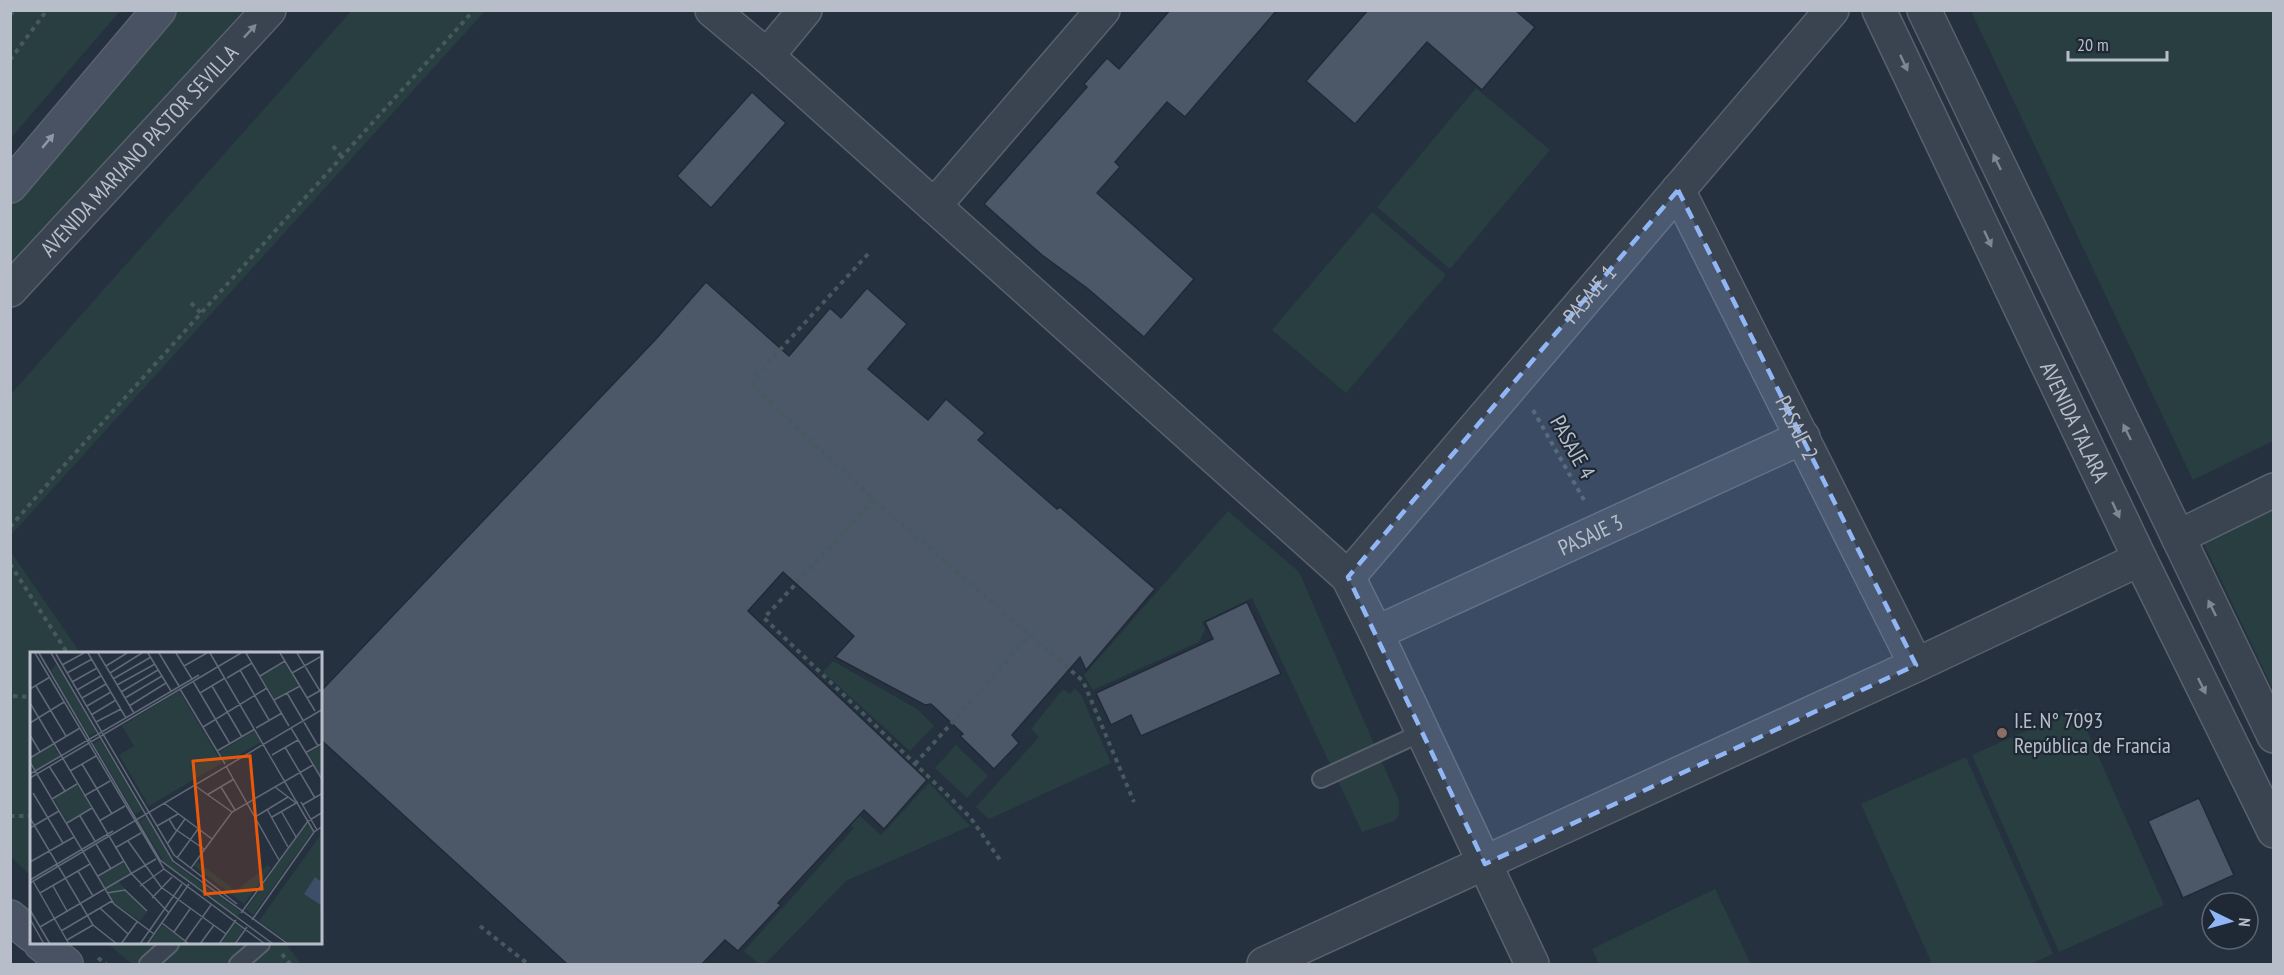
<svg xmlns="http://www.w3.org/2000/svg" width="2284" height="975" viewBox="0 0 2284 975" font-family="'PT Sans Narrow',sans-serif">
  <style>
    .green { fill: #283e41 }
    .building { fill: #4c5868; stroke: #212a37; stroke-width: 1.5 }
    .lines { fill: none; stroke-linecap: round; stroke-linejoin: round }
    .service-casing { stroke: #58616d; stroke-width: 20 }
    .minor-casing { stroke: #58616d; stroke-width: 36 }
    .tertiary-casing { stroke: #58616d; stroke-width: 36 }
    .secondary-casing { stroke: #58616d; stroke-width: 36 }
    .path { stroke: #465a5e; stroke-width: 4; stroke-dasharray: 4.5 4.5; stroke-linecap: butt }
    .service { stroke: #3a4350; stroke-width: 16 }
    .minor { stroke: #3a4350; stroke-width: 33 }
    .tertiary { stroke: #3a4350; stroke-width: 33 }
    .secondary { stroke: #485262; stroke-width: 33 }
    .oneway { fill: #7f8793 }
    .oneway2 { fill: #9098a6 }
    .marked { fill: #91b6f5; fill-opacity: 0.2; stroke: #91b6f5; stroke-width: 4.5; stroke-dasharray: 12 8; stroke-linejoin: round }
    .education-dot { fill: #8d6e63; stroke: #1f2835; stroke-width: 2 }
    .labels { text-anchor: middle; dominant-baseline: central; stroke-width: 4.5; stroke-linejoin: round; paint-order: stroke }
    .street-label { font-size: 22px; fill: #b7beca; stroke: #1f2835 }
    .poi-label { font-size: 22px; fill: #b7beca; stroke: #1f2835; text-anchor: start }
    .inset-road { fill: none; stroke: #606977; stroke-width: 1.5 }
    .view { fill: #e8590c; fill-opacity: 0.15; stroke: #e8590c; stroke-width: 3 }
    .inset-edge { fill: none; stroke: #b7beca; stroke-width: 3 }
  </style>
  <rect width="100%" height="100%" fill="#263140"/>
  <!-- green -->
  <path class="green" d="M11,10l109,1 -109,127 -1,-127z
    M352,10l133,1 -474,524v-141z
    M169,11h74l-232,254v-68z
    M1971,11h302v430l-80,39z
    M1476,88l74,62 -100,119 -73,-62z
    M1372,212l74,63 -100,118 -74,-63z
    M2273,508v181l-70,-147z
    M1228,511l71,61 100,229v14l-5,6 -32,11 -110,-234 -50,24 3,7 -6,13 -106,48 -9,-15z
    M11,552l70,102h-49l-1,222 -20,-19z
    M833,661l84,48 17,17 -24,25 -87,-79z
    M1075,688l6,7 30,68 -122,56 -13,-12 63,-70 -8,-8 32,-40 7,5z
    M2077,708l87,197 -105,47 -87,-197z
    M769,734l112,101 48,-52 41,43 -124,55 -81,83h-6l-15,-13 110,-123 -93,-85z
    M956,745l32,31 -21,22 -32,-30z
    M1966,757l87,197 -23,10h-98l-71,-160z
    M1715,889l36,75h-152l-7,-15z
    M108,944h178l15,20h-169z"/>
  <!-- building -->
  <path class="building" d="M1170,10h107l-92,107 -18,-15 -52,60 5,5 -23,26 97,86 -50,58 -57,-49 -45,-33 -58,-51 103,-117 -3,-3 23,-26 12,11z
    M1368,10h147l20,17 -53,63 -55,-48 -72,82 -49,-43z
    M752,92l34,31 -75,85 -34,-32z
    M706,282l83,74 41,-48 11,10 26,-30 40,36 -39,45 60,51 18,-21 39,34 -7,7 79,69 3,-2 95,82 -69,81 -6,-13 -68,78 7,8 -25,26 -34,-33 3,-2 -32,-30 -6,1 -90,-48 19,-21 -71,-64 -35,39 179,169 -43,49 -20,-19 -86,93 3,2 -43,46 -13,-11 -23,24h-135l-246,-224v-49l335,-352z
    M1247,602l34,72 -140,62 -10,-21 -20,10 -15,-32 117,-54 -8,-17z
    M2199,798l35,77 -51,23 -35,-77z"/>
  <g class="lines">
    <!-- service casing -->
    <g class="service-casing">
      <path id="service" d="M1321,779l102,-47
        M148,964l22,-20
        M238,964l23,-20"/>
    </g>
    <!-- minor casing -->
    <g class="minor-casing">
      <g id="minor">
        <path d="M712,10l55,46 581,521 28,56 156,331"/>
        <path d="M767,56l38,-46"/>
        <path id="s1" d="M1678,190l238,475"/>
        <path d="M934,206l169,-196"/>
        <path id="s2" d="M10,290l259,-280"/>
        <path d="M2178,537l96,-47"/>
        <path id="s3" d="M1348,577l484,-567"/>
        <path id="s4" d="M1376,633l427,-196"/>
        <path d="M1264,964l652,-299 224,-106"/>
      </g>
    </g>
    <!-- tertiary casing -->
    <g class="tertiary-casing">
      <g id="tertiary">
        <path id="s5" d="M1879,10l261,549 134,272"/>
        <path d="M1924,10l350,726"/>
      </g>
    </g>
    <!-- secondary casing -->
    <g class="secondary-casing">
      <path id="secondary" d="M10,186l149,-176
        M10,917l22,18
        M41,944l25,20"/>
    </g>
    <!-- path -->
    <path class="path" d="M10,15l5,-5
      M10,60l37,-50
      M333,146l9,11
      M868,254l-113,123 -1,10 120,113 209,181 51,121
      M191,303l10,10
      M1533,410l51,90
      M874,500l-110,118 206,199 30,43
      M10,527l49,-56 415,-461
      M10,564l58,90
      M13,696l19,1
      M915,764l115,-129
      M10,816h22
      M480,926l48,38
      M282,954l8,10
      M98,958l8,6"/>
    <!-- service -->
    <use href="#service" class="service"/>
    <!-- minor -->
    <use href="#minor" class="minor"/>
    <!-- tertiary -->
    <use href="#tertiary" class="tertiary"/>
    <!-- secondary -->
    <use href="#secondary" class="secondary"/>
  </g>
  <!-- one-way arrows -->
  <defs><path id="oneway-solid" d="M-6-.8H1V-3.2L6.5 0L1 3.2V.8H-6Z" transform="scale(1.5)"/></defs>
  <g class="oneway">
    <use href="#oneway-solid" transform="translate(250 31) rotate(-47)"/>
    <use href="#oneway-solid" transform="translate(1904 63) rotate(65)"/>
    <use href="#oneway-solid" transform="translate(1997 162) rotate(-116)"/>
    <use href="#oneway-solid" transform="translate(1988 239) rotate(65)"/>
    <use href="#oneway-solid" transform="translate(2127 432) rotate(-116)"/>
    <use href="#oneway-solid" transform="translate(2116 510) rotate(65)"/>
    <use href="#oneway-solid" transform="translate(2212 608) rotate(-116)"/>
    <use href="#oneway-solid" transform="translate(2202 686) rotate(64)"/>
  </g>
  <use class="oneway2" href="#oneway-solid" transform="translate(48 141) rotate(-50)"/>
  <!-- marked area -->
  <path class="marked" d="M1678,190l238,475 -431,199 -137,-287z"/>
  <!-- markers -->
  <circle class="education-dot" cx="2002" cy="733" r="6"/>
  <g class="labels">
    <!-- street labels -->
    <g class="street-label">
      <text stroke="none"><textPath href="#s2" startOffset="190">AVENIDA MARIANO PASTOR SEVILLA</textPath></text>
      <text stroke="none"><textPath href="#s3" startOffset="372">PASAJE 1</textPath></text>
      <text stroke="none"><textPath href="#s5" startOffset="456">AVENIDA TALARA</textPath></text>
      <text stroke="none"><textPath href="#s1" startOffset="266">PASAJE 2</textPath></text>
      <text transform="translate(1573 447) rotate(61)">PASAJE 4</text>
      <text stroke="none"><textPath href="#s4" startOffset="236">PASAJE 3</textPath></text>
    </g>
    <!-- poi labels -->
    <g class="poi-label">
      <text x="2014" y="720">I.E. N° 7093<tspan x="2014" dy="25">República de Francia</tspan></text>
    </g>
  </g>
  <!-- overview -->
  <g transform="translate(30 652)">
    <rect width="292" height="292" fill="#263140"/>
    <path d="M255,11l13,22 -23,14 -14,-23zM26,12l40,68 -7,4 -38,-65zM149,39l43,72 -73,43 -30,-51 15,-9 -12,-20zM224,79l7,11 -36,21 -6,-11zM70,87l42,71 -7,4 -41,-70zM23,93l7,11 -24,14 -6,-11zM292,93v30l-2,1 -13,-22zM47,133l14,23 -24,14 -13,-23zM116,165l28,47 67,48 -4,5 -72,-53 -26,-43zM277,171l6,8 -60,84 -7,-6zM292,181v111h-32l-31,-23zM168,210l38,29 32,-26 3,3 -27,36 -50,-38zM93,211l7,10 -12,8 29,31 -7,9 -26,-18 -15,-27zM205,271l8,6 -9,15h-13zM132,273l22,15 -2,4h-33z" fill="#283e41"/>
    <path d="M285,225l7,5v24l-18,-12z" fill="#3c4e68"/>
    <path class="inset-road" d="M5,1l129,216 101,75M9,1l121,207 113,84M21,1l122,208 115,83M58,1l38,65M68,1l36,60M118,1l23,38M129,1l20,33M146,1l16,26M180,1l104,179M216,1l43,73M250,1l35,58M267,1l23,38M26,2l118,201 63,49M32,13l22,-12M76,14l21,-13M154,14l23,-13M210,18l29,50M37,21l25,-14M80,21l32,-20M262,21l28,-16M230,24l25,-15M197,26l25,-15M83,27l38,-22M163,29l37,63M42,30l25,-14M87,33l38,-21M6,34l30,50M182,34l30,51M0,37l20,-12M150,37l45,75M47,38l24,-14M91,40l37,-22M170,41l25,-15M257,41l31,53M52,46l24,-14M95,46l37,-22M277,46l16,-9M244,48l26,-14M0,51l101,170 38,40M57,54l24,-14M99,54l37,-23M61,63l25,-15M66,70l25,-13M0,71l34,-21M173,75l64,-39M226,76l26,-15M261,76l32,53M0,83l10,17M255,95l30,51M187,99l38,-22M275,101l18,-10M242,103l26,-15M0,106l50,-30M0,110l84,142 40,30M52,112l30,50M19,114l16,25M196,114l53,94M40,119l26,-15M0,122l169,-99M0,126l211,-125M164,133l38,27M191,135l14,23M245,135l21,16M3,141l30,50M177,143l27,-16M54,144l26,-15M22,147l25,-15M271,150l16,28M134,151l48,36M272,153l21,-12M237,157l21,38M251,159l15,26M50,164l15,25M225,165l33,-20M242,165l26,-15M0,166l63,107 24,19M139,167l6,10 29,20M69,169l26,-15M37,171l25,-15M127,174l21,-12M0,176l29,-17M98,189l33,46 65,47M138,191l17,-24M66,192l15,25M85,196l26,-15M147,206l21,-29M0,210l44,-25M161,216l41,-56 81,-47M48,219l15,25M68,224l26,-15M0,228l83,-49M3,229l36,63M0,231l293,-174M23,234l14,25M110,234l24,-17M10,241l50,-29M77,241l18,-3 22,21M122,246l20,-21M70,256l28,26M0,258l20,34M211,261l67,-92 15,-9M0,267l14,25M222,268l62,-88 9,-6M132,271l27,21M10,275l116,-68M31,279l51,-30M144,280l16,-23M37,288l26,-15M91,292l16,-22M110,292l42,-60M117,292l42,-60M153,292l28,-39M170,292l14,-19M189,292l17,-24M205,292l12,-17"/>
    <path class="view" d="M220,104l12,133 -57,5 -12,-133z"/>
    <rect width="292" height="292" class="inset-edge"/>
  </g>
  <!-- border -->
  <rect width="2284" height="975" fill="none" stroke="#b7beca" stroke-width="24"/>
  <!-- north arrow -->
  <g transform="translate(2230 921) rotate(95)"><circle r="28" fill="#1f2835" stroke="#5c6471" stroke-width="1.5"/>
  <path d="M0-4.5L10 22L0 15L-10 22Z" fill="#91b6f5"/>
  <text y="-9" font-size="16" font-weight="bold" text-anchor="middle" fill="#b7beca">N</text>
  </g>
  <!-- scale -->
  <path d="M2068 51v9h99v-9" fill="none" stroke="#b7beca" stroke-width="3"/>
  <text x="2077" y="51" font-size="18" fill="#b7beca" stroke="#1f2835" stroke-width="4.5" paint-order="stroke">20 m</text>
</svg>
